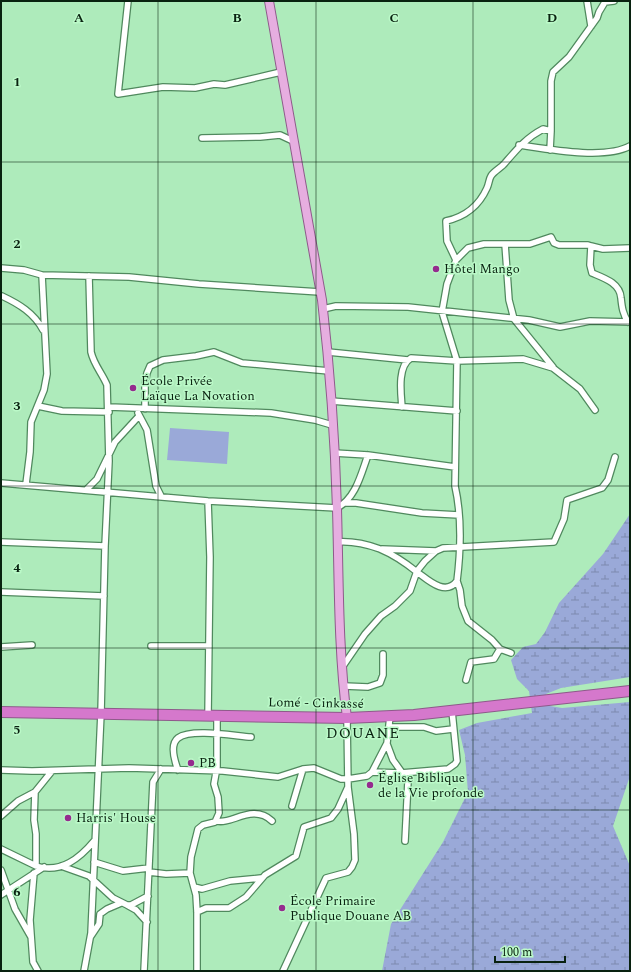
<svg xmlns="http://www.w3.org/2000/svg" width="631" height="972" viewBox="0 0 631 972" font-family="Spectral,serif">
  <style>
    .grass { fill: #9aa9d8 }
    .wetland { fill: url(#wetland-marsh) }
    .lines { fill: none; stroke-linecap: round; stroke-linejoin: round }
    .street-casing { stroke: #50895e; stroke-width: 8 }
    .primary-casing { stroke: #8e5a8a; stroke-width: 10 }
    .highway-casing { stroke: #8e5a8a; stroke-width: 12 }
    .street { stroke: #fff; stroke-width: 5.5 }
    .primary { stroke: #e6aee0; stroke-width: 8 }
    .highway { stroke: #d578cc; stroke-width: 10 }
    .grid { fill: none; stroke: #092210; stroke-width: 1; stroke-opacity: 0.55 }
    .poi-dot { fill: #952b8e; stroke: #bbf9c8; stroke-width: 1.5 }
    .labels { text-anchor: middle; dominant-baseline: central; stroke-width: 3; stroke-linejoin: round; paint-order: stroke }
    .poi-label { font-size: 13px; fill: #092210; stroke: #bbf9c8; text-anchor: start }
    .street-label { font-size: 13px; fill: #092210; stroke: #bbf9c8 }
    .quarter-label { font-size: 15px; letter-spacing: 1px; fill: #092210; stroke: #bbf9c8 }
    .grid-label { font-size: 13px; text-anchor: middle; font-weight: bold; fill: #092210; stroke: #bbf9c8; stroke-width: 3; stroke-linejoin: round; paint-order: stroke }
  </style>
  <defs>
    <pattern id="wetland-marsh" width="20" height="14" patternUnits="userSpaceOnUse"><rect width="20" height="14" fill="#9aa9d8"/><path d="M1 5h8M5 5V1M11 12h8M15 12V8" fill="none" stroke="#7c89ae"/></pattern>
  </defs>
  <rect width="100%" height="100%" fill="#aeebbb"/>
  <!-- grass -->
  <path class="grass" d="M170,428l59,4 -2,32 -60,-4z"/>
  <!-- wetland -->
  <path class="wetland" d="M630,514v163l-69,11 -15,6 4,12 12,2 68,-6v74l-17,50 17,40v105h-248l9,-47 52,-82 25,-50 -3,-37 -6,-25 18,-7 55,-10 -3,-22 -12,-12 -6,-19 12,-13 13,-3 9,-12 14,-29 44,-49z"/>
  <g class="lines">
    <!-- street casing -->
    <g class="street-casing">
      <path id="street" d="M128,1l-10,93 45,-7 32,1 19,-4 11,1 56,-13
        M587,1l4,25
        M202,138l58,-1 20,-2 13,6
        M519,145c28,4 86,15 111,1
        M550,150l1,-19
        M505,244l4,56 5,19 39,48
        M591,246l12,3 27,-1
        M456,260l-9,-19 -1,-20c18,-4 33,-15 41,-33 2,-4 2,-9 4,-12 3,-5 10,-8 14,-13 12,-14 21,-25 38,-34l8,2v-50l2,-9 16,-15 28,-39 2,-6 6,-10 9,-1
        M1,268l23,2 18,5 87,2 70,7 121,8
        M2,296c17,8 32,17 41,34
        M323,309l13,-3 72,1 121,13 31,7 30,-6 40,1
        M328,352l80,8
        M331,401l126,10
        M38,406l24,5 47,1
        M109,407l162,6 44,7 17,5
        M402,407c-1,-13 -5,-41 9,-49l46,3 66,-2 30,9 27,21 15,21
        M145,409v-26l2,-10 3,-7 13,-6 33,-4 18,-4 28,11 87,8
        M138,413l9,17 9,56 5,10
        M334,453l34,2 87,12
        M1,483l207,18 129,7c19,-10 24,-34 31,-53
        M26,484l4,-32 1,-30 13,-32 3,-16 -5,-99
        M86,490l11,-11 18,-37 24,-26
        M346,503h10l66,10 37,2
        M1,542l104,4
        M338,542c15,-1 28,2 42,7 12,5 27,15 37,23 10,7 28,25 40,9 4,-32 5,-64 -2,-95l2,-125 -15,-49 5,-28 9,-24 12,-12 16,-4h46l21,-7 3,6 5,2h29l3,1 -1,19 2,8c12,5 28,10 29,25 1,10 2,16 7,24
        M382,549l54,2
        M457,581l3,9 2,16 6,15 24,19 8,9 11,4
        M1,592l103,4
        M151,646h58
        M1,647l31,-2
        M343,666l22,-32 16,-18 14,-10 15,-15 7,-20 8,-10 11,-10 7,-3 111,-6 10,-23 3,-19 35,-12 6,-8 7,-23
        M466,680l5,-18 23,-3 6,-10
        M344,686l24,1 12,-4 3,-8v-21
        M208,716l2,-159 -2,-56
        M389,727h35l12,4 17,-2
        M387,744l6,16 15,21 -3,60
        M1,770l31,1 97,-3 94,3 55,6 25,-8 11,-1 27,11h7l19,-3 5,-4 15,-29 3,-27
        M178,770c-3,-8 -9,-25 0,-32 13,-10 57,-2 73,-1
        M372,772l29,1 47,-4 7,-5 2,-3 -5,-50
        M35,792l-1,28 2,14v32c25,8 44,-8 59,-26
        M292,806l11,-37
        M1,816l17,-15 17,-9 17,-21
        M217,821c14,4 36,-18 55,0
        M1,849l35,17
        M94,862l29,9 26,-3
        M61,866l28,10 24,22 14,7h4l17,-9
        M1,870l14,39 16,28
        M149,872l17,2 24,-1
        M34,873l-4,47 3,42 5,9
        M194,887l8,2 28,-8 31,-3
        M1,895l43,-28
        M127,905l9,5 11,12
        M197,912l9,-4h23l17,-11 19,-22 31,-19 8,-29 27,-9 7,-9 10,-22
        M91,936l8,-12 1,-10 7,-5 14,-6
        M84,971l7,-38 10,-220 4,-167 4,-85 -2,-76c-5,-12 -13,-20 -16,-33l-2,-76
        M144,971l9,-189 8,-13
        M197,971v-59l-1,-17 -6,-22 1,-16 7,-28 5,-4 12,-3 4,-9 -1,-16 -4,-13 3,-17v-52
        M283,971l43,-93 22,-6 4,-5 3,-7 -1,-26 -6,-47 -1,-69"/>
    </g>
    <!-- primary casing -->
    <g class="primary-casing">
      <path id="primary" d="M269,1l53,299c8,69 13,139 15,209 2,69 1,140 10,209"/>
    </g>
    <!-- highway casing -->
    <g class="highway-casing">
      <path id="highway" d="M1,712l346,6 67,-3 216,-24"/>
    </g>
    <!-- street -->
    <use href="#street" class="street"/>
    <!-- primary -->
    <use href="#primary" class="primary"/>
    <!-- highway -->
    <use href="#highway" class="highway"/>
  </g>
  <!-- grid -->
  <path class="grid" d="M158,1v970M316,1v970M473,1v970M1,162h629M1,324h629M1,486h629M1,648h629M1,810h629"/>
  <!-- markers -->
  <g class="poi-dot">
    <circle cx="436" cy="269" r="4"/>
    <circle cx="133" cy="388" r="4"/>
    <circle cx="191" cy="763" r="4"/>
    <circle cx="370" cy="785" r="4"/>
    <circle cx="68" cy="818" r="4"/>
    <circle cx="282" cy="908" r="4"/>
  </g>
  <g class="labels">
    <!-- poi labels -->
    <g class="poi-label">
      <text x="444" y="269">Hôtel Mango</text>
      <text x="141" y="381">École Privée<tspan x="141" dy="15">Laïque La Novation</tspan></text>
      <text x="199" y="763">PB</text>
      <text x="378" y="778">Église Biblique<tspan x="378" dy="15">de la Vie profonde</tspan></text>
      <text x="76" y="818">Harris' House</text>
      <text x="290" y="901">École Primaire<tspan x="290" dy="15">Publique Douane AB</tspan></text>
    </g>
    <!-- street labels -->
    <g class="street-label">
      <text transform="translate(316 703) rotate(1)">Lomé - Cinkassé</text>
    </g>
    <!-- quarter labels -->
    <g class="quarter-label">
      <text x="363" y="733">DOUANE</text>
    </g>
  </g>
  <g class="grid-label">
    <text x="79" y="22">A</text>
    <text x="237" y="22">B</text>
    <text x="394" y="22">C</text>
    <text x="552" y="22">D</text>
    <text x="17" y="86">1</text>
    <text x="17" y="248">2</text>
    <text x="17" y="410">3</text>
    <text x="17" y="572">4</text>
    <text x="17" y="734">5</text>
    <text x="17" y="896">6</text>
  </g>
  <!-- border -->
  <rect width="631" height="972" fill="none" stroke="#092210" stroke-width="4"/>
  <!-- scale -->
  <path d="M495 956v6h70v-6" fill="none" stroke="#092210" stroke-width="2"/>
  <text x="501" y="956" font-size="12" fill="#092210" stroke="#bbf9c8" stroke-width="3" paint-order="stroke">100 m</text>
</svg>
